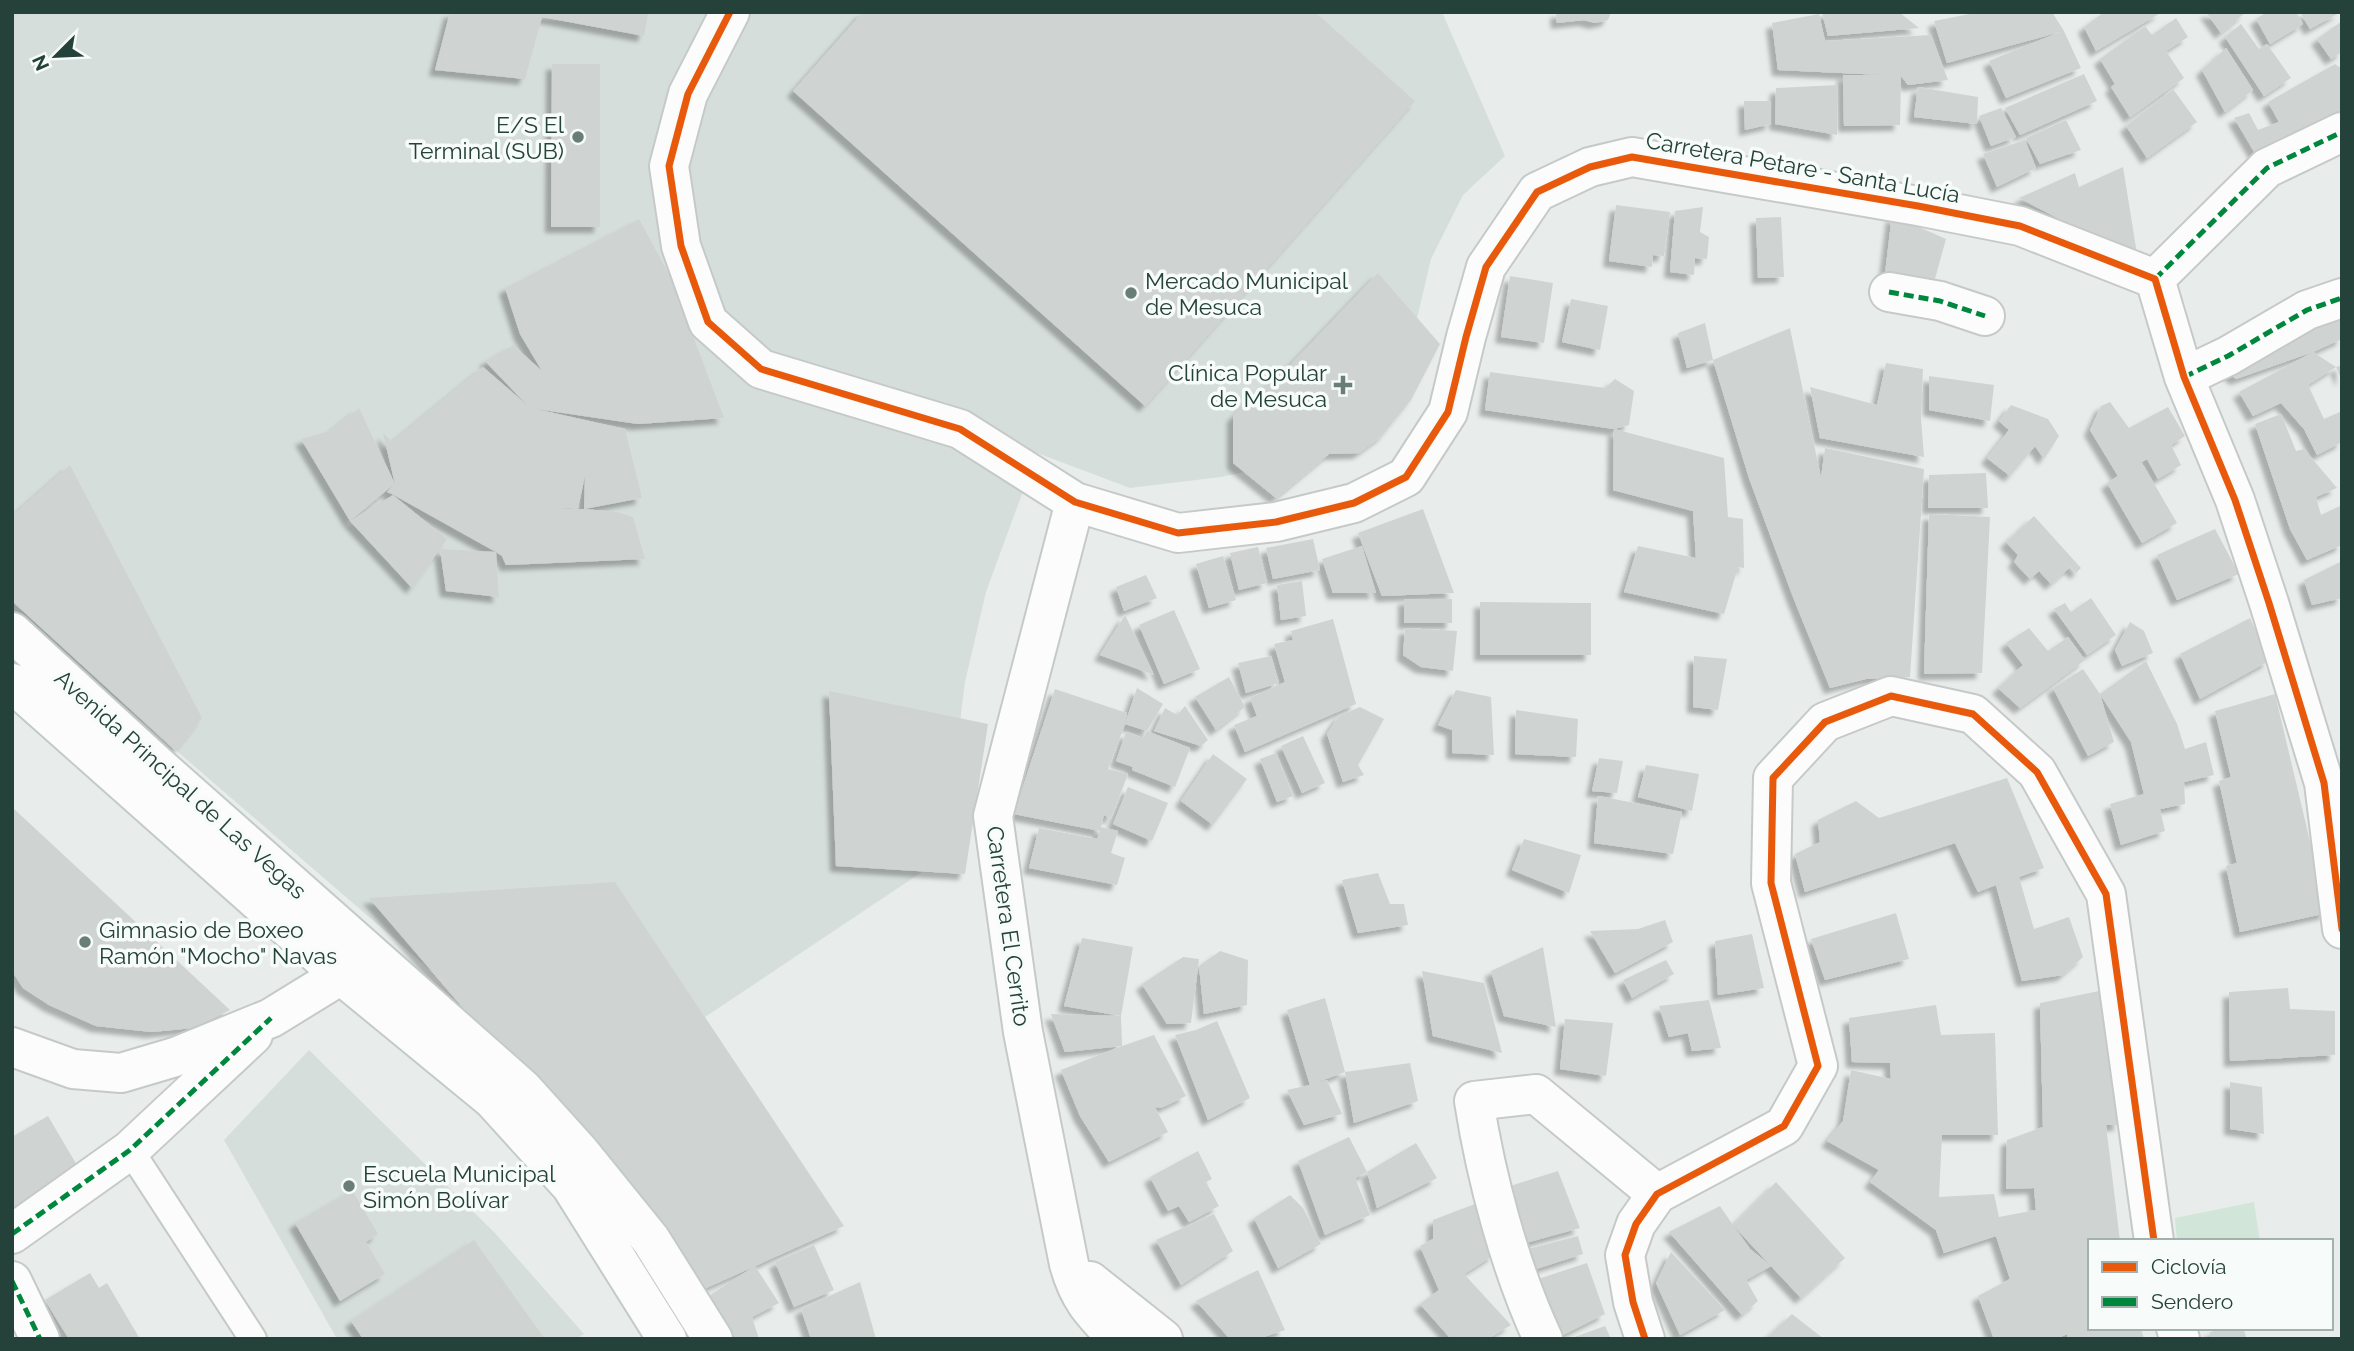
<svg xmlns="http://www.w3.org/2000/svg" width="2354" height="1351" viewBox="0 0 2354 1351" font-family="Raleway,sans-serif">
  <style>
    .built { fill: #d6dedb }
    .green { fill: #d1e6d8 }
    .building { fill: #cfd4d2; fill-rule: evenodd; filter: url(#shadow) }
    .lines { fill: none; stroke-linecap: round; stroke-linejoin: round }
    .lane-casing { stroke: #c5cac8; stroke-width: 30 }
    .street-casing { stroke: #c5cac8; stroke-width: 42 }
    .secondary-casing { stroke: #c3cbc8; stroke-width: 42 }
    .lane { stroke: #fcfcfc; stroke-width: 26 }
    .street { stroke: #fcfcfc; stroke-width: 38 }
    .secondary { stroke: #fcfcfc; stroke-width: 38 }
    .quiet { stroke: #00873e; stroke-width: 5; stroke-dasharray: 10 5; stroke-linecap: butt }
    .cycleway-casing { stroke: #f7fbf9; stroke-width: 11 }
    .cycleway { stroke: #e8590c; stroke-width: 7 }
    .poi-dot { fill: #697e78; stroke: #f7fbf9; stroke-width: 2.5 }
    .labels { text-anchor: middle; dominant-baseline: central; stroke-width: 7; stroke-linejoin: round; paint-order: stroke }
    .poi-label { font-size: 23px; fill: #24423a; stroke: #f7fbf9; text-anchor: start }
    .street-label { font-size: 23px; fill: #24423a; stroke: #f7fbf9 }
  </style>
  <defs>
    <filter id="shadow"><feDropShadow dx="-6" dy="6" stdDeviation="2" flood-color="#0004"/></filter>
  </defs>
  <rect width="100%" height="100%" fill="#e8edeb"/>
  <!-- built -->
  <path class="built" d="M12,12h1430l63,144 -42,39 -32,64 -24,102 -87,94 -99,22 -91,11 -93,-35 -51,139 -21,90 -22,176 -362,242 -461,-398 -108,-88z
    M309,1050l186,183 89,101 -8,5h-239l-113,-199z"/>
  <!-- green -->
  <path class="green" d="M2254,1202l6,39h-83l-2,-23z"/>
  <!-- building -->
  <path class="building" d="M450,12h191l7,2 -4,22 -102,-19 -17,62 -90,-9z
    M863,12h452l100,89 -270,305 -352,-315z
    M1556,12h55l-3,8 -13,3 -11,-3 -27,3z
    M1822,12h77l20,16 -91,8z
    M1980,12h72l12,19 17,37 -75,30 -17,-37 71,-29 -113,31 -13,-42z
    M2104,12h58l-66,39 -12,-24z
    M2206,12h40l-25,21z
    M2267,12h29l7,12 -33,20 -14,-25z
    M2300,12h41l-31,17z
    M1819,14l6,27 106,-6 17,45 -40,5 -7,-9 -1,49 -56,1 -1,-51h41l-106,-5 -6,-47z
    M2176,18l12,19 -22,14 18,27 -54,39 -19,-30 4,-3 -15,-25 45,-33 7,9z
    M2342,21v31l-11,7 -14,-20z
    M2241,24l18,25 8,-5 24,34 -27,18 -39,-59z
    M2226,48l27,42 -28,22 -23,-42z
    M552,64h48v163h-49z
    M2335,64l7,5v56l-83,35 -25,-42 15,-5 9,17 21,-8 -11,-20z
    M2084,74l13,27 -77,34 -15,-27z
    M1838,85l-1,50 -62,-11 1,-36z
    M1918,87l60,10 -1,27 -63,-7z
    M2173,89l24,33 -50,36 -21,-32z
    M1744,101h27v23l-26,6z
    M2001,108l15,29 -25,9 -12,-30z
    M2066,120l15,30 -41,14 -14,-26z
    M2025,140l11,28 -39,19 -14,-33z
    M2123,167l15,93 -119,-62 56,-25 4,14z
    M1616,205l54,7 -6,44 -11,-1 -1,12 -43,-6z
    M1703,207l-3,25 9,5 -2,22 -12,-1 -1,17 -24,-3 5,-61z
    M1892,215l54,24 -16,58 -46,-15z
    M1781,217l3,60 -26,1 -2,-60z
    M639,219l32,59 53,140 -86,6 -102,-15 89,20 17,69 -58,11 33,3 16,5 12,42 -139,6 -4,-9 -6,-4 3,45 -53,-6 -6,-42 56,3 -104,-58 -5,-2 6,-7 -43,36 43,-26 54,44 -35,49 -62,-67 -49,-82 29,-8 29,-23 36,76 -12,-51 9,9 91,-75 44,38 -42,-44 28,-16 29,26 -22,-37 -15,-46zM585,476l-1,33h-24l18,-1z
    M1378,273l62,71 -29,56 -29,36 -23,17 -30,1 -53,44 -43,-35v-47l57,-51z
    M1510,276l43,7 -9,60 -43,-6z
    M1571,299l37,7 -8,44 -38,-8z
    M2342,311v28l-29,13 23,15 6,-2v16l-6,-14 -28,18 16,34 18,-8v31l-25,13 -13,-26 -23,-26 -28,13 -14,-24 74,-40 -77,27 -14,-12z
    M1705,323l8,37 -26,8 -9,-35z
    M1790,328l31,150 4,-30 99,21 -14,208 -44,2 -36,9 -37,-91 -44,-119 -36,-118z
    M1886,363l37,6 -2,49 3,39 -104,-19 -10,-51 67,18z
    M1490,372l115,16 10,-9 19,12 -5,34 -15,4 -129,-19z
    M1929,376l65,9 -4,36 -61,-11z
    M2110,402l19,26 39,-21 17,29 -14,9 10,20 -23,14 -11,-20 -17,10 12,-6 35,60 -35,20 -35,-60 11,-7 -28,-46 11,-24z
    M2011,405l37,14 11,17 -15,23 -9,-13 -25,30 -23,-18 22,-28 -10,-9z
    M2281,414l15,37 8,-2 33,39 -21,9 5,18 21,-10v40l-35,15 -17,-31 -35,-105z
    M1614,429l110,29 4,59 15,2 1,49 -6,-1 -14,47 -100,-22 14,-46 58,12 -3,-47 -80,-21z
    M70,465l132,253 -26,33 -164,-150v-85z
    M1986,473l2,35h-60l1,-33z
    M1423,509l31,84 -72,3 -24,-63z
    M1929,514l61,3 -8,156 -58,1z
    M2034,516l47,52 -5,5 -6,-6 -19,17 -12,-13 -9,8 -16,-17 4,-7 -12,-13z
    M2215,529l24,45 -62,26 -20,-45z
    M1313,539l7,31 -47,9 -7,-31z
    M1362,546l14,47h-43l-11,-34z
    M1258,547l9,36 -28,7 -9,-37z
    M1223,556l13,44 -27,8 -13,-44z
    M2342,561v37l-30,7 -8,-25z
    M1146,575l11,23 -33,13 -8,-24z
    M1302,581l4,35 -25,4 -4,-35z
    M2091,598l25,37 -29,20 -33,-46 11,-6 6,9z
    M1404,599h48v24h-48z
    M1480,602l111,1v52h-111z
    M1174,610l26,59 -36,15 -25,-59z
    M1125,615l29,60 -54,-20z
    M2250,618l19,43 -69,38 -20,-45z
    M1333,619l23,85 -111,48 -11,-27 23,-9 -7,-18 35,-16 -11,-38 19,-4 -2,-9z
    M2130,622l14,9 9,22 -31,13 -7,-16z
    M1405,628l52,3 -4,40 -32,-4 -18,-12z
    M2029,628l19,23 20,-14 17,23 -65,48 -22,-20 25,-23 -17,-22z
    M1271,656l8,27 -33,10 -8,-30z
    M1694,656l33,3 -9,51 -25,-3z
    M2146,661l31,63 8,25 21,-7 8,33 -30,7 1,22 -25,5 5,22 -44,14 -11,-41 34,-10 -13,-52 -31,-48z
    M2083,669l17,25 14,48 -26,14 -35,-68z
    M1229,677l16,30 -29,23 -21,-33z
    M1137,688l26,16 -16,27 -22,-7 -17,45 20,5 -17,44 -7,-3 -3,12 17,4 -7,22 14,5 -8,27 -88,-17 10,-40 58,11 3,-8 -86,-17 41,-125 72,24 -2,11z
    M1456,690l35,7 3,58 -42,-2v-23l-14,-5z
    M829,691l159,33 -23,150 -129,-8z
    M2275,694l52,219 -87,19 -14,-66 11,-3 -18,-82 12,-4 -16,-66z
    M1185,706l23,34 -7,6 -47,-15 11,-23 12,7z
    M1360,707l24,12 -26,46 6,10 -21,7 -16,-48 12,-18z
    M1516,710l62,9 -2,38 -61,-3z
    M1147,731l43,17 -15,39 -43,-17 1,-3 -17,-6 10,-29 17,6z
    M1303,736l22,47 -23,10 -21,-47z
    M1276,753l17,43 -16,6 -17,-43z
    M1213,754l34,25 -34,46 -32,-24z
    M1599,758l24,3 -6,32 -25,-2z
    M1646,765l53,9 -7,37 -54,-14z
    M2007,778l37,90 -25,9 15,52 35,-12 14,40 -20,18 -41,6 -26,-96 -18,7 -23,-49 -150,49 -10,-38 25,-12 -2,-22 38,-19 23,17z
    M1128,787l40,16 -16,38 -39,-17z
    M1598,796l84,16 -9,42 -79,-11z
    M12,807l113,105 105,98 -37,18 -41,4 -56,-6 -47,-21 -26,-17 -11,-17z
    M1524,839l57,16 -12,38 -57,-23z
    M1378,873l12,31h14l4,21 -50,8 -16,-53z
    M615,882l229,344 -140,63 -335,-391z
    M1896,913l13,46 -84,21 -14,-41z
    M1665,920l8,22 -58,31 -25,-42 48,-2z
    M1752,934l12,54 -46,7 -3,-54z
    M1082,938l51,9 -12,69 -57,-10z
    M1543,947l13,80 -52,-11 -13,-45z
    M1220,951l28,9 -1,45 -43,9 -5,-48z
    M1183,957l16,2 -8,64 -24,1 -25,-40z
    M1666,960l8,14 -42,24 -9,-18z
    M1422,971l62,12 18,70 -69,-17z
    M2288,988l2,21 45,2v44l-105,6 -1,-69z
    M2104,990l16,135h-14l14,116h-30v87h51l3,11h-76l-1,-5 -11,5h-62l-16,-43 32,-17 -14,-43 -52,17 -8,-23 -66,-48 9,-12 -52,-29 16,-20 8,-51 40,9 -1,-16 -38,-1 -3,-44 87,-13 5,30 54,-2 3,102h-56l-3,62 55,-3 5,23 37,-7 -2,-22 -28,1 1,-49 36,-13 -3,-124z
    M1325,998l20,74 -30,11 12,-3 15,34 -38,11 -17,-35 23,-5 -23,-75z
    M1709,1000l12,48 -29,3 -4,-18 -19,4 -10,-31z
    M1051,1014l70,2 1,30 32,-11 32,61 -25,12 -6,-1 13,25 -59,30 -29,-46 -19,-46 61,-24 -57,6z
    M1565,1019l48,4 -7,53 -46,-7z
    M1217,1021l33,77 -42,22 -33,-85 21,-5z
    M1410,1063l8,38 -64,22 -9,-51z
    M2230,1082l32,5 2,47 -34,-5z
    M48,1116l33,56 -69,40v-75z
    M1349,1137l18,35 49,-29 21,35 -60,30 -10,-36 -12,6 15,37 -45,20 -27,-74z
    M1198,1151l14,28 -6,3 13,24 -30,16 -10,-16 -11,5 -18,-34z
    M1558,1171l22,57 -58,16 -15,-57z
    M1776,1182l69,76 -44,40 -29,-31 -39,-42 17,24 21,17 -25,14 12,21 -16,14 -73,-83 51,-26 13,19z
    M352,1190l26,44 -12,8 19,32 -45,27 -45,-78z
    M1290,1195l13,13 18,36 -43,24 -24,-50z
    M1480,1202l14,53 -30,19 47,51 -23,14h-37l-31,-35 19,-14 -19,-44 13,-7v-19z
    M1214,1214l19,37 -52,34 -25,-45z
    M1578,1236l5,18 -53,17 -6,-21z
    M474,1240l71,99h-182l-12,-18z
    M814,1245l20,45 -40,17 -19,-45z
    M1671,1252l54,58 -45,25 -24,-52z
    M1587,1263l18,51 -44,22 -26,-56z
    M755,1266l24,37 -27,14 7,22h-23l-27,-43z
    M1258,1270l27,60 -27,9h-28l-34,-38z
    M90,1273l9,15 8,-5 33,56h-71l-24,-39z
    M860,1282l16,57h-65l-10,-30z
    M1792,1314l32,25h-59z
    M1605,1326l6,13h-39v-1z
    M2220,1328h23l4,11h-35l-3,-6z"/>
  <g class="lines">
    <!-- lane casing -->
    <g class="lane-casing">
      <path id="lane" d="M130,1150l123,189"/>
    </g>
    <!-- street casing -->
    <g class="street-casing">
      <path id="street" d="M730,12l-42,82 -19,72 12,80 27,76 53,47 199,60 115,73 103,31 98,-11 78,-19 52,-26 42,-65 18,-75 20,-70 51,-75 53,-25 42,-10 286,49 102,20 135,53 29,98 51,123 34,103 55,180 18,146
        M2155,279l112,-111 75,-36
        M1889,292l51,9 45,15
        M2184,377l44,-21 79,-46 35,-12
        M1075,502l-82,314 30,216 46,232c10,36 24,49 49,75
        M12,1047l61,22 48,4 54,-16 96,-39 70,-43
        M12,1234l118,-84 123,-115
        M12,1281l28,58
        M1090,1281l73,58
        M2176,1328l4,11
        M1543,1339c-33,-71 -57,-161 -69,-238l62,-7 121,100
        M1645,1339l-12,-37 -8,-47 11,-31 21,-30 127,-68 34,-60 -47,-183 2,-105 52,-56 66,-26 82,18 64,58 69,122 48,347"/>
    </g>
    <!-- secondary casing -->
    <g class="secondary-casing">
      <path id="secondary" d="M12,632l145,133 366,324 56,62 72,89 62,99
        M12,683l329,292 151,124 79,87 96,153"/>
    </g>
    <!-- lane -->
    <use href="#lane" class="lane"/>
    <!-- street -->
    <use href="#street" class="street"/>
    <!-- secondary -->
    <use href="#secondary" class="secondary"/>
    <!-- quiet -->
    <path class="quiet" d="M2155,279l112,-111 75,-36
      M1889,292l51,9 45,15
      M2184,377l44,-21 79,-46 35,-12
      M12,1234l118,-84 141,-132
      M12,1281l28,58"/>
    <!-- cycleway casing -->
    <g class="cycleway-casing">
      <path id="cycleway" d="M730,12l-42,82 -19,72 12,80 27,76 53,47 199,60 115,73 103,31 98,-11 78,-19 52,-26 42,-65 18,-75 20,-70 51,-75 53,-25 42,-10 286,49 102,20 135,53 29,98 51,123 34,103 55,180 18,146
        M1645,1339l-12,-37 -8,-47 11,-31 21,-30 127,-68 34,-60 -47,-183 2,-105 52,-56 66,-26 82,18 64,58 69,122 48,347"/>
    </g>
    <!-- cycleway -->
    <use href="#cycleway" class="cycleway"/>
  </g>
  <!-- markers -->
  <g class="poi-dot">
    <circle cx="578" cy="137" r="7"/>
    <circle cx="1131" cy="293" r="7"/>
    <path d="M1339.5 374.5h7v7h7v7h-7v7h-7v-7h-7v-7h7z"/>
    <circle cx="85" cy="942" r="7"/>
    <circle cx="349" cy="1186" r="7"/>
  </g>
  <g class="labels">
    <!-- poi labels -->
    <g class="poi-label">
      <text x="564" y="124" text-anchor="end">E/S El<tspan x="564" dy="26">Terminal (SUB)</tspan></text>
      <text x="1145" y="280">Mercado Municipal<tspan x="1145" dy="26">de Mesuca</tspan></text>
      <text x="1327" y="372" text-anchor="end">Clínica Popular<tspan x="1327" dy="26">de Mesuca</tspan></text>
      <text x="99" y="929">Gimnasio de Boxeo<tspan x="99" dy="26">Ramón "Mocho" Navas</tspan></text>
      <text x="363" y="1173">Escuela Municipal<tspan x="363" dy="26">Simón Bolívar</tspan></text>
    </g>
    <!-- street labels -->
    <g class="street-label">
      <text transform="translate(1803 167) rotate(10)">Carretera Petare - Santa Lucía</text>
      <text transform="translate(181 784) rotate(42)">Avenida Principal de Las Vegas</text>
      <text transform="translate(1009 926) rotate(82)">Carretera El Cerrito</text>
    </g>
  </g>
  <!-- border -->
  <rect width="2354" height="1351" fill="none" stroke="#24423a" stroke-width="28"/>
  <!-- legend -->
  <rect x="2088" y="1239" width="245" height="91" fill="#f7fbf9" stroke="#a3b1ad" stroke-width="2"/>
  <rect x="2102" y="1262" width="35" height="10" fill="#e8590c" stroke="#a3b1ad" stroke-width="2"/>
  <text x="2151" y="1274" font-size="21" fill="#24423a">Ciclovía</text>
  <rect x="2102" y="1297" width="35" height="10" fill="#00873e" stroke="#a3b1ad" stroke-width="2"/>
  <text x="2151" y="1309" font-size="21" fill="#24423a">Sendero</text>
  <!-- north arrow -->
  <g transform="translate(56 56) rotate(246)" stroke="#f7fbf9" stroke-width="5" paint-order="stroke">
  <path d="M0-5L12 26L0 18L-12 26Z" fill="#24423a"/>
  <text y="-10" font-size="19" font-weight="bold" text-anchor="middle" fill="#24423a">N</text>
  </g>
</svg>
